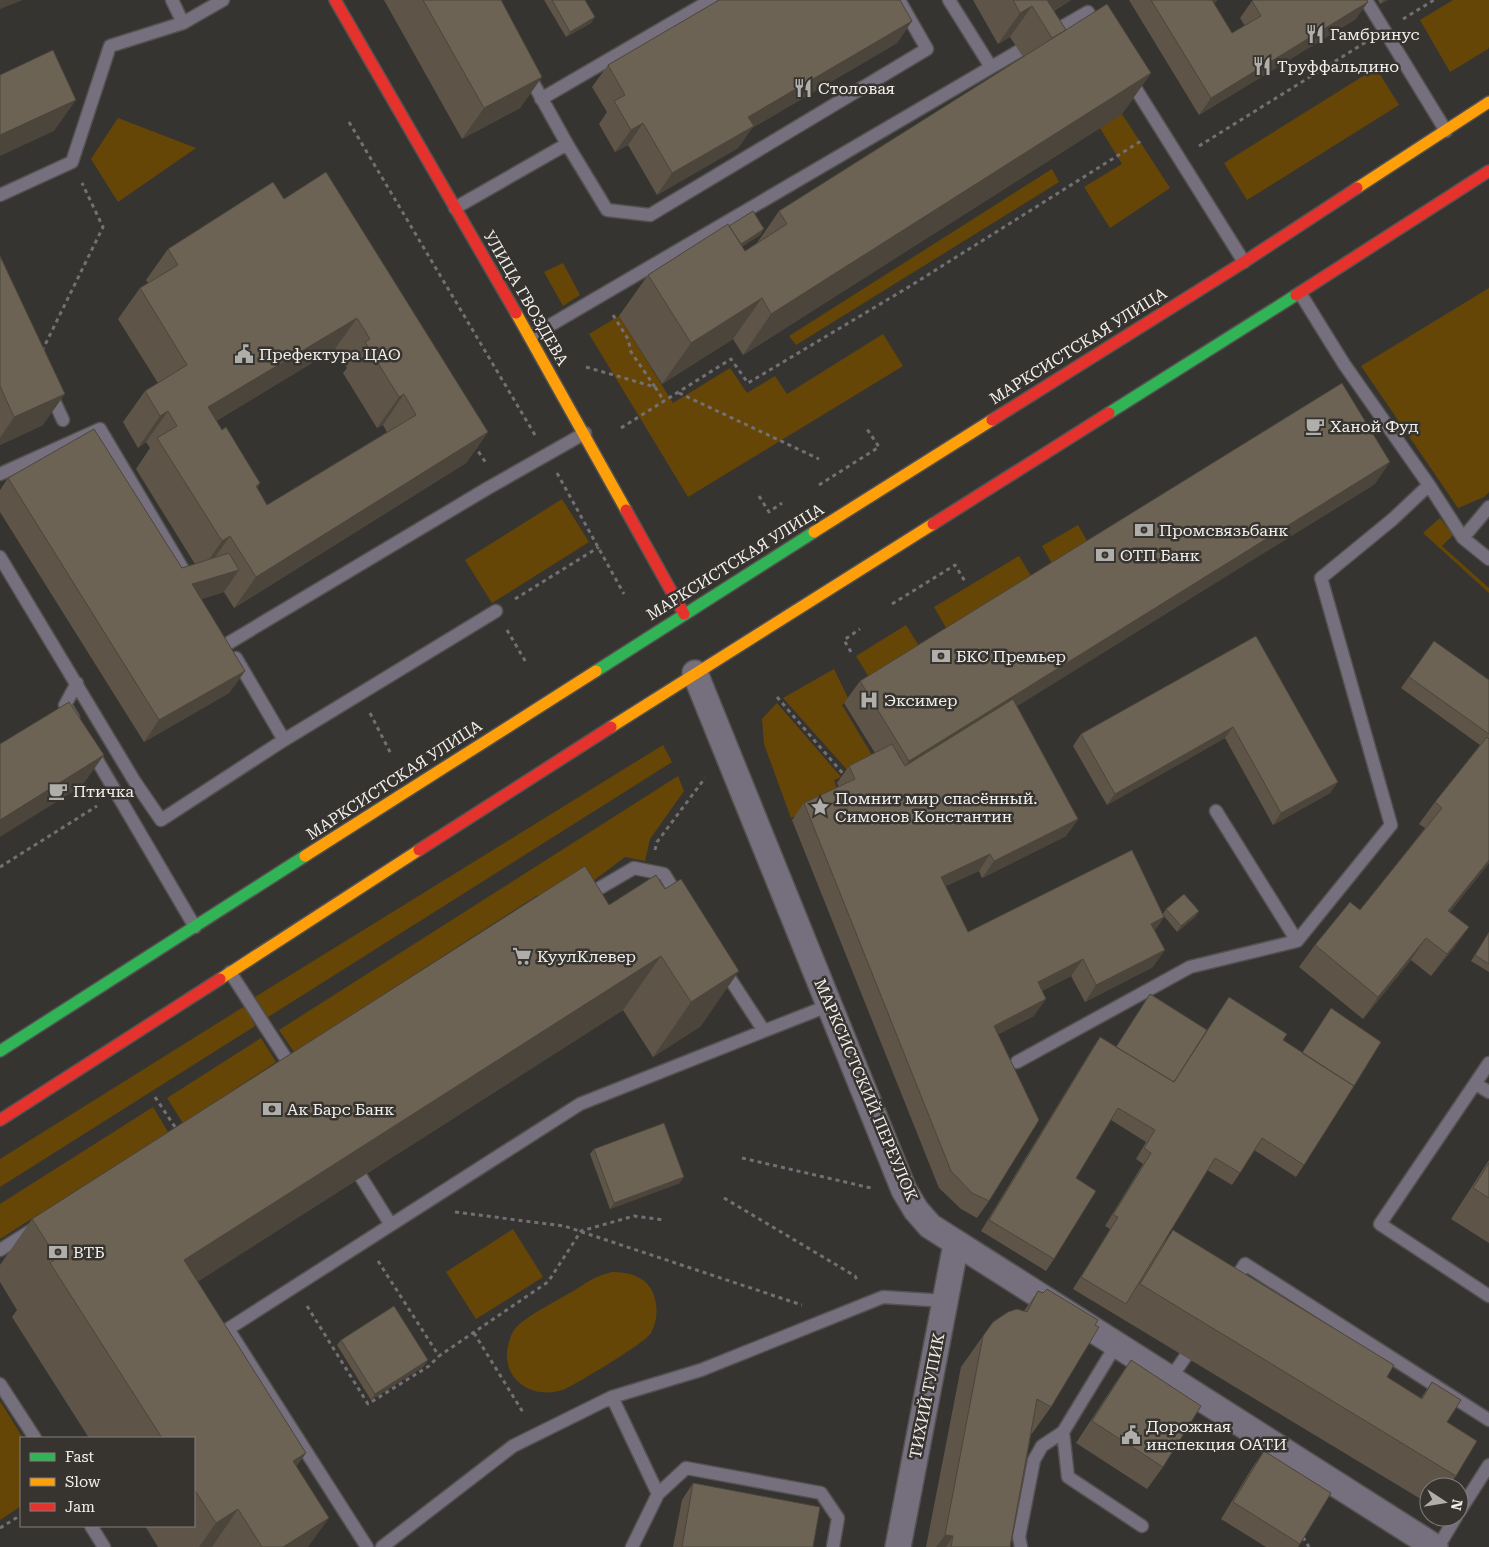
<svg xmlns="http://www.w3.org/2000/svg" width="1489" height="1547" viewBox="0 0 1489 1547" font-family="'Roboto Serif',serif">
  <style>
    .green { fill: #664607 }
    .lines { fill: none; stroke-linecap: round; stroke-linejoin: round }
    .lane-casing { stroke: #535250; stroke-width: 15 }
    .street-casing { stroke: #535250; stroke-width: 28 }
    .fast-casing { stroke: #535250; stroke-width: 14 }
    .slow-casing { stroke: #535250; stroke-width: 14 }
    .jam-casing { stroke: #535250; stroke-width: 14 }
    .path { stroke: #727075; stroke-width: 3; stroke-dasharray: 4 4; stroke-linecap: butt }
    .lane { stroke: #76707e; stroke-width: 12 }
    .street { stroke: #76707e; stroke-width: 25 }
    .fast { stroke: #30b455; stroke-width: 11 }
    .slow { stroke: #ff9f0a; stroke-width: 11 }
    .jam { stroke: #e5322d; stroke-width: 11 }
    .wall { fill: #5e5548; fill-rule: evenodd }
    .shaded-wall { fill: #4c453b }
    .building { fill: #6d6354; stroke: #4c453b; fill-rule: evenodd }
    .labels { text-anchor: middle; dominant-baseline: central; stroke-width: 5; stroke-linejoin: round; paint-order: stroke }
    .poi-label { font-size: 16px; fill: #f2f0ed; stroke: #373430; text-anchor: start }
    .street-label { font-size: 16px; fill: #f2f0ed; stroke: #373430 }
  </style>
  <rect width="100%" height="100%" fill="#363431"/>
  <!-- green -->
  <path class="green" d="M1453,0h36v47l-1,2 -38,23 -30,-52z
    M1376,68l23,37 -152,95 -23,-37z
    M1122,114l48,74 -60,40 -26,-41 38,-23 -22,-36z
    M118,118l78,30 -78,54 -27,-43z
    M1052,169l7,13 -263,163 -7,-9z
    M563,263l17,32 -17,11 -19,-34z
    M1489,288v204l-5,5 -26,11 -97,-142z
    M619,316l54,87 57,-35 17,25 28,-17 12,18 96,-60 20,32 -215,131 -99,-163z
    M562,499l27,43 -97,61 -27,-43z
    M1440,518l13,17 -11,11 47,42v5l-66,-60z
    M1078,525l12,21 -36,21 -12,-21z
    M1019,556l15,25 -86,50 -14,-24z
    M906,625l16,26 -50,31 -16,-26z
    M834,669l14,29 -6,7 33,55 -25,13 -67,-75z
    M777,703l64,74 -7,3 5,15 -48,23 -27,-74 -2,-25z
    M663,745l9,17 -404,255 -13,-20z
    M678,776l6,15 -34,48 -5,22 -20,-4 -40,30 -49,9 -242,156 -15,-22z
    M245,1006l10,20 -255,161v-28z
    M261,1038l15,24 -93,61 -16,-25z
    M153,1107l15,25 -168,107v-35z
    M513,1229l30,48 -67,42 -30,-47z
    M612,1272c16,0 34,4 41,21 5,13 5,27 -2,40 -6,10 -73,50 -86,56 -28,11 -60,-5 -58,-37 1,-7 3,-16 7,-22 10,-13 39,-27 54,-36 10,-5 19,-13 29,-17 5,-2 10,-4 15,-5z
    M0,1401l23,37h-2v68l-21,14z"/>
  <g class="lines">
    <!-- lane casing -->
    <g class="lane-casing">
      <path id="lane" d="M949,0l42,67
        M1366,0l80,131
        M183,23l40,-23
        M1048,35l40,-23 10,17
        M527,72l40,72
        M1129,78l115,184
        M541,99l170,-99
        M0,195l72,-33 38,-116 73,-23 -11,-23
        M455,208l112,-64 40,66 43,5 277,-166 -28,-49
        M1300,293l44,71 85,121 34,53 26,21
        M530,337l489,-286
        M49,390l14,30
        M0,474l100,-45 91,154
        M1463,538l26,-31
        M0,557l135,225 26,38 123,-80 212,-129
        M227,644l261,-156 97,-55
        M236,658l48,82
        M73,718l-8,-13 12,-22
        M90,748l105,179
        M1216,811l81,130 94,-116 -70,-247 72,-59 36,-34
        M586,896l48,-28 30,6 15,24
        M723,968l41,63 66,-26
        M230,972l64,99
        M1017,1062l173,-95 107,-26
        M1489,1063l-109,161 109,72
        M1476,1084l13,8
        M361,1177l30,48
        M0,1250l32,-20
        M1231,1286l14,-22 244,156
        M249,1362l118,185
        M234,1372l15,-10 -21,-33 352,-225 184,-73
        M1170,1379l16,-23
        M0,1384l35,54
        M612,1397l46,97
        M1063,1432l5,45 74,49
        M1459,1512l30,-47
        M91,1526l13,21
        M382,1547l131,-101 99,-49 89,-27 182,-73 63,4
        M632,1547l26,-53 28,-26 135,25 17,25 -5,29
        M1021,1547l-2,-10 15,-77 8,-14 21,-14 53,-87
        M1438,1547l18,-30"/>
    </g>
    <!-- street casing -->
    <g class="street-casing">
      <path id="street" d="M695,673l209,517 12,20 14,16 505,321
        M898,1547l58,-303"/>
    </g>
    <!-- fast casing -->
    <g class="fast-casing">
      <path id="fast" d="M1109,413l187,-118
        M596,671l218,-139
        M0,1051l305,-195"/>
    </g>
    <!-- slow casing -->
    <g class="slow-casing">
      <path id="slow" d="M1357,188l132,-86
        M516,313l110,197
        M814,532l178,-112
        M611,727l322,-203
        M305,856l291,-185
        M220,979l199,-129"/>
    </g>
    <!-- jam casing -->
    <g class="jam-casing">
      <path id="jam" d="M335,0l181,313
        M1296,295l193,-124
        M992,420l252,-158 113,-74
        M626,510l58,104
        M933,524l176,-111
        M419,850l192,-123
        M0,1120l220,-141"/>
    </g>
    <!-- path -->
    <path class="path" d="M1403,19l31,-19
      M349,122l186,313
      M1199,146l167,-104
      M613,315l15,24 3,13 24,35
      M42,351l61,-124 -21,-44
      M586,367l69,20 9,14
      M679,393l140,66
      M621,428l110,-69 17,24 159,-95 234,-147
      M474,445l12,18
      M557,473l67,121
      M819,485l60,-38 -12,-18
      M759,496l10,16 13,-9
      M515,599l84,-52
      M892,604l63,-39 11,18
      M507,630l20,34
      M851,652l-7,-12 16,-11
      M777,697l68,79
      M370,713l21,41
      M655,850l2,-8 48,-64
      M0,867l97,-61
      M155,1097l22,33
      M742,1158l129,30
      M724,1198l131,78 3,6
      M455,1212l109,14 238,79
      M378,1261l61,95 109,-74 33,-51 53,-15 30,4
      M307,1306l61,98 61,-38 10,-10
      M474,1333l50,81
      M0,1528l21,-13
      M1303,1537l6,10"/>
    <!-- lane -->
    <use href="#lane" class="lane"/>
    <!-- street -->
    <use href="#street" class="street"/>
    <!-- fast -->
    <use href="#fast" class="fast"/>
    <!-- slow -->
    <use href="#slow" class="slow"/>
    <!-- jam -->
    <use href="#jam" class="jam"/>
  </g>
  <!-- wall -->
  <path class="wall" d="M384,0h117l41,77 -22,31 -58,31z
    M544,0h41l6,23 -25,14z
    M973,0h98l-17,11 12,19 85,43 -29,41 -379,241 -10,-16 -71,45 -43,-68 29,-41 81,-49 35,3 -4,6 -18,11 3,5 12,-8 22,-32 244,-154 -13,-20 -12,7z
    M1129,0h88l-3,4 18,29 13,-7 -5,-8 12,-17 104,18 -157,96z
    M1378,0h10l-8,4z
    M912,21l-15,22 -145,85 -14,20 -81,47 -29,-50 -13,7 -16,-28 8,-12 -15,-25 16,-22z
    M284,199l204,233 -22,31 -232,145 -10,-16 -23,7 44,72 -16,22 -85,49 -144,-230v-22l8,-12 174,90 13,-4 -59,-95 14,-21 -4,-6 -8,6 -15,-26 22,-31 13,-8 -40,-64 22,-31 8,-5 -2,-3 22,-31zM335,349l12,19 -4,5 34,55 6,-3 4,7 -120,73 -10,-17 3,-5 -38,-53 -6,-9z
    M0,256l43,169 -43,20z
    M1375,484l-358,222 61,113 -12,17 -84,42 -3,-7 -34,15 23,46 195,-18 3,-5 33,2 -4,6 -18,15 -13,-16v1l-9,13 -2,37 -68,35 -14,-26 -29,15 -8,25 -36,18 -9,167 -12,17 -16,-9 -22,-21 -147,-368 12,-17 35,-16 -2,-4 12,-17 26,-13 -31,-50 16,-22z
    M1256,636l82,146 -8,11 -57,32 -48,-87 -118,67 -34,-59 8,-12z
    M1434,641l55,39v183l-39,49 19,15 -16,22 -22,27 -20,-16 -48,59 -64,-52 16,-22 45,-35 65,-82 -6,-4 16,-22 45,-57 -79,-57z
    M656,875l45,151 -48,31 -30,-47 -426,272 109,171 -10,13 12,81h-150l-13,-21h49v-88h-105l-77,-121 5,-7 -17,-28v-17l32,-46 577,-314z
    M1489,932v40l-18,-11z
    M1229,997l54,43 21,125 -8,12 -42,-27 -14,23 -8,12 -25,-15 -47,78 13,-18 214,147 34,21 11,-16 15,40 9,54 -8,11h-19v17l-356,-215 37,-60 -5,-3 38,-62 -7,-5 10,-17 -35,-22 -35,58 -22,81 -8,12 -65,-40 111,-182 8,-12 16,10 91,-17z
    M594,1149l86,34 -70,26 -20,-55z
    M1489,1160v83l-38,-24z
    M1038,1291l13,116 -20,28 -21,112h-84l35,-180 22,-31 41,-25z
    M341,1340l83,26 -53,34 -34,-55z
    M1131,1360l32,107 -16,22 -71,-46 40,-61z
    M1264,1451l67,42 -33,54h-32l-45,-28 31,-51z
    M693,1483l120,64h-140l9,-47z"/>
  <!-- shaded-wall -->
  <path class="shaded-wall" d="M0,0h23l-23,9z
    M1044,0h27l-31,19z
    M1208,0h9l-3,4z
    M1384,0h4l-8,4z
    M1368,2l-12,17 -157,96 12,-17z
    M1032,6l-22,31 -12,7 22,-31z
    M595,17l-4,6 -25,14 4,-5z
    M912,21l-15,22 -145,85 -14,20 -81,47 15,-22 76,-56z
    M1151,73l-29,41 -379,241 28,-41z
    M542,77l-22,31 -58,31 22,-31z
    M76,100l-22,31 -54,25v-21z
    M643,123l-15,22 -13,7 16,-22z
    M764,229l-4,6 -24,16 4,-6z
    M762,298l-29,41 -71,45 29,-41z
    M357,318l-22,31 -148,89 21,-31z
    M65,394l-22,31 -43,20v-7l14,-21z
    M404,394l-21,31 -6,3 22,-31z
    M168,411l-22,31 -8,6 22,-32z
    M488,432l-22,31 -232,145 22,-31z
    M1390,462l-15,22 -482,299 16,-22z
    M230,536l-22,31 -8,5 22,-31z
    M239,570l-15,22 -48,14 16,-22z
    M245,671l-16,22 -85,49 15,-22z
    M1233,727l-8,11 -118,67 8,-11z
    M104,755l-22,31 -82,51v-17z
    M1338,782l-8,11 -57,32 8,-12z
    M1078,819l-12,17 -84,42 12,-17z
    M990,854l-11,17 -50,23 12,-17z
    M1489,860v3l-56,70 15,-22z
    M1199,911l-4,6 -18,15 4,-6z
    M1164,917l-12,17 -1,-10z
    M1469,927l-16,22 -22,27 16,-22z
    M1426,938l-15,22 -48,59 15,-22z
    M1165,950l-12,17 -68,35 11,-17z
    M661,956l-38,54 -478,305 39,-55z
    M1083,959l-12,17 -45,23 12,-17z
    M739,971l-38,55 -48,31 38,-55z
    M1046,999l-12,17 -52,27 12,-17z
    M684,1177l-4,6 -70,26 4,-6z
    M428,1360l-4,6 -53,34 4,-6z
    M306,1453l-38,54 25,-46z
    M238,1509l-26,38h-13l17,-24z
    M329,1518l-21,29h-25z
    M945,1535l8,1 -7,11h-10z"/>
  <!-- building -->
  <path class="building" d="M423,0h78l41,77 -58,31z
    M552,0h33l10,17 -25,15z
    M719,0h181l12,21 -164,96 6,9 -82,47 -29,-50 -12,7 -17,-29 11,-6 -17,-30z
    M1013,0h34l19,30 -14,8 -20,-32 -12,7z
    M1151,0h61l20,33 29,-17 -9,-15 1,-1h114l1,2 -157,96z
    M1107,4l44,69 -380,241 -9,-16 -71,45 -43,-68 80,-51 17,27 42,-27 -8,-13z
    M53,50l23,50 -76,35v-60z
    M326,172l162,260 -232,145 -26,-41 -8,5 -65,-103 20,-12 -9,-15 -8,5 -15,-25 42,-26 -47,-77 38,-23 -10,-16 105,-67 11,17zM357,318l13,21 -5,3 34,55 5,-3 12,21 -149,90 -11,-19 4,-3 -34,-56 -4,3 -14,-23z
    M753,211l11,18 -23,15 -12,-18z
    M0,256l65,138 -51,23 -14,-31z
    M1342,383l48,79 -481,299 -49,-80z
    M94,429l88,139 47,-15 10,17 -47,14 53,87 -86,49 -151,-242z
    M1256,636l82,146 -57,31 -48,-86 -118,67 -34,-60z
    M1434,641l55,39v54l-80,-57z
    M1013,699l65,120 -84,42 -4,-7 -49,23 27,55 164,-82 32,67 -13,7 14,26 -69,35 -13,-26 -45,23 8,17 -52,27 45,94 -50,81 -17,-8 -21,-22 -147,-368 51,-24 -6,-13 43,-22 13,22z
    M69,702l35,53 -104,65v-76z
    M1487,737l2,2v121l-41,51 21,16 -22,27 -21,-16 -48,59 -63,-52 35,-43 10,8 82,-102 -7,-6z
    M585,866l24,39 47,-30 9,14 16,-10 58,92 -48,31 -30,-46 -477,304 122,193 -13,8 36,57 -46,29h-21l-24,-38 -22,14 -22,-34v-51h-32l-112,-175 7,-5 -25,-39z
    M1184,894l15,17 -18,15 -15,-17z
    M1489,932v32l-14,-9z
    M1150,994l57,36 -33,52 -58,-35z
    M1229,997l58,37 -4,6 71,46 -50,79 -42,-27 -22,35 -25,-15 -89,146 -45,-27 37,-60 -5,-2 38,-62 -7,-5 11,-18 -37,-22 -42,70 20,13 -42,68 -65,-39 111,-183 74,45z
    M1331,1008l50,34 -27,44 -52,-33z
    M664,1123l20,54 -70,26 -20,-54z
    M1489,1163v35l-16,-10z
    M1173,1230l221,135 -7,12 35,22 10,-17 29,18 -14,22 30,19 -21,35 -316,-192z
    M1047,1289l51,31 -3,5 4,2 -48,80 -14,-8 -27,148h-59l2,-11 -8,-1 38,-199 10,-14 15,-10 9,-3 10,3 11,-21 5,2z
    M394,1306l34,54 -53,34 -34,-54z
    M1131,1360l70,46 -38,61 -71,-46z
    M1264,1451l67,42 -31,51 -67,-42z
    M693,1483l127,24 -7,40h-131z"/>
  <!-- icons -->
  <defs>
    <g id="restaurant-bare" transform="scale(1.5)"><path d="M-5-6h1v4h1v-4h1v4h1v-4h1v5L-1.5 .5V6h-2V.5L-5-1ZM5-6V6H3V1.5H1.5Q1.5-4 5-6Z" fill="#b0aeab" stroke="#373430" stroke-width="2.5" paint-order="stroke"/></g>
    <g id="civic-bare" transform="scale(1.5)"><path d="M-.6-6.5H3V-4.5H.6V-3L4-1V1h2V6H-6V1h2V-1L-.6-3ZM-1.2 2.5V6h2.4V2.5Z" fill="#b0aeab" stroke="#373430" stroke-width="2.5" paint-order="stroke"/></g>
    <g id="cafe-bare" transform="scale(1.5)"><path d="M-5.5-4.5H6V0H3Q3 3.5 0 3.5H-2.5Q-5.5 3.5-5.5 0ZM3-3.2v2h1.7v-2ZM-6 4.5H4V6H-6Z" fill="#b0aeab" stroke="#373430" stroke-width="2.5" paint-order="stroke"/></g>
    <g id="bank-bare" transform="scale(1.5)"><path d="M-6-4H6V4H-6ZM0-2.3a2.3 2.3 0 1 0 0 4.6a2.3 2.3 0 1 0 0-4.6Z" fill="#b0aeab" stroke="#373430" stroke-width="2.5" paint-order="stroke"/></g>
    <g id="hospital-bare" transform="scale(1.5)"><path d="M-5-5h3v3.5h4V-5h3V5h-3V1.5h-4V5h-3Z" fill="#b0aeab" stroke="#373430" stroke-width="2.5" paint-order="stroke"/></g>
    <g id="sight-bare" transform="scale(1.5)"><path d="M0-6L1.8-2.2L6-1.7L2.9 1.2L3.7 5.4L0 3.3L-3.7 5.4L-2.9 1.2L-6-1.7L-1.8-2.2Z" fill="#b0aeab" stroke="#373430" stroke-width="2.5" paint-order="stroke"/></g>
    <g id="supermarket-bare" transform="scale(1.5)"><path d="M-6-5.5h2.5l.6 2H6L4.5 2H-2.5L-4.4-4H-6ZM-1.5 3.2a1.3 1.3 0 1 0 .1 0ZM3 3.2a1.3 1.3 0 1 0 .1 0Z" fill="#b0aeab" stroke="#373430" stroke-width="2.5" paint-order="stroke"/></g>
  </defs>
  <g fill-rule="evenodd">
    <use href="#restaurant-bare" x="1315" y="34"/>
    <use href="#restaurant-bare" x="1262" y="66"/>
    <use href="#restaurant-bare" x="803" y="88"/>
    <use href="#civic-bare" x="244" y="354"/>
    <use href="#cafe-bare" x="1315" y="426"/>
    <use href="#bank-bare" x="1144" y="530"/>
    <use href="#bank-bare" x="1105" y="555"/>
    <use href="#bank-bare" x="941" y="656"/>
    <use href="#hospital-bare" x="869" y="700"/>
    <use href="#cafe-bare" x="58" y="791"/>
    <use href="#sight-bare" x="820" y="807"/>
    <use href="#supermarket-bare" x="522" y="956"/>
    <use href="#bank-bare" x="272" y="1109"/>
    <use href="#bank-bare" x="58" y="1252"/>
    <use href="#civic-bare" x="1131" y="1435"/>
  </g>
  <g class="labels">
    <!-- poi labels -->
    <g class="poi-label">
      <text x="1330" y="34">Гамбринус</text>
      <text x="1277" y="66">Труффальдино</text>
      <text x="818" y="88">Столовая</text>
      <text x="259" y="354">Префектура ЦАО</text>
      <text x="1330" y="426">Ханой Фуд</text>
      <text x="1159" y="530">Промсвязьбанк</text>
      <text x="1120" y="555">ОТП Банк</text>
      <text x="956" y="656">БКС Премьер</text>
      <text x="884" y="700">Эксимер</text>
      <text x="73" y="791">Птичка</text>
      <text x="835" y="798">Помнит мир спасённый.<tspan x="835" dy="18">Симонов Константин</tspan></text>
      <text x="537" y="956">КуулКлевер</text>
      <text x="287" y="1109">Ак Барс Банк</text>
      <text x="73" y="1252">ВТБ</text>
      <text x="1146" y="1426">Дорожная<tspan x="1146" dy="18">инспекция ОАТИ</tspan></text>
    </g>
    <!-- street labels -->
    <g class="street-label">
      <text transform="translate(526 298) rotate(60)">УЛИЦА ГВОЗДЕВА</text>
      <text transform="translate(1078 346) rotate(-32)">МАРКСИСТСКАЯ УЛИЦА</text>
      <text transform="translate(735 562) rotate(-32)">МАРКСИСТСКАЯ УЛИЦА</text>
      <text transform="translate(394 780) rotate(-33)">МАРКСИСТСКАЯ УЛИЦА</text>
      <text transform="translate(866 1090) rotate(67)">МАРКСИСТСКИЙ ПЕРЕУЛОК</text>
      <text transform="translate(927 1396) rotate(-79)">ТИХИЙ ТУПИК</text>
    </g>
  </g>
  <!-- legend -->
  <rect x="20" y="1437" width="175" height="90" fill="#373430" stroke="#827f7c"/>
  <rect x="30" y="1453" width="25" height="8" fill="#30b455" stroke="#827f7c"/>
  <text x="65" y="1462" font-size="15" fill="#f2f0ed">Fast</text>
  <rect x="30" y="1478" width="25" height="8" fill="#ff9f0a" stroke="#827f7c"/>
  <text x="65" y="1487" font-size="15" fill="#f2f0ed">Slow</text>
  <rect x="30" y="1503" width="25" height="8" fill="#e5322d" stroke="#827f7c"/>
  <text x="65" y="1512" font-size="15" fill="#f2f0ed">Jam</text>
  <!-- north arrow -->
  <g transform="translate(1444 1502) rotate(102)"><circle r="24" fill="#373430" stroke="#827f7c"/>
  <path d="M0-4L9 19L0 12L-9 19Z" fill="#b0aeab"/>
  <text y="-8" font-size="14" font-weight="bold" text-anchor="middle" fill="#f2f0ed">N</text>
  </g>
</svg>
